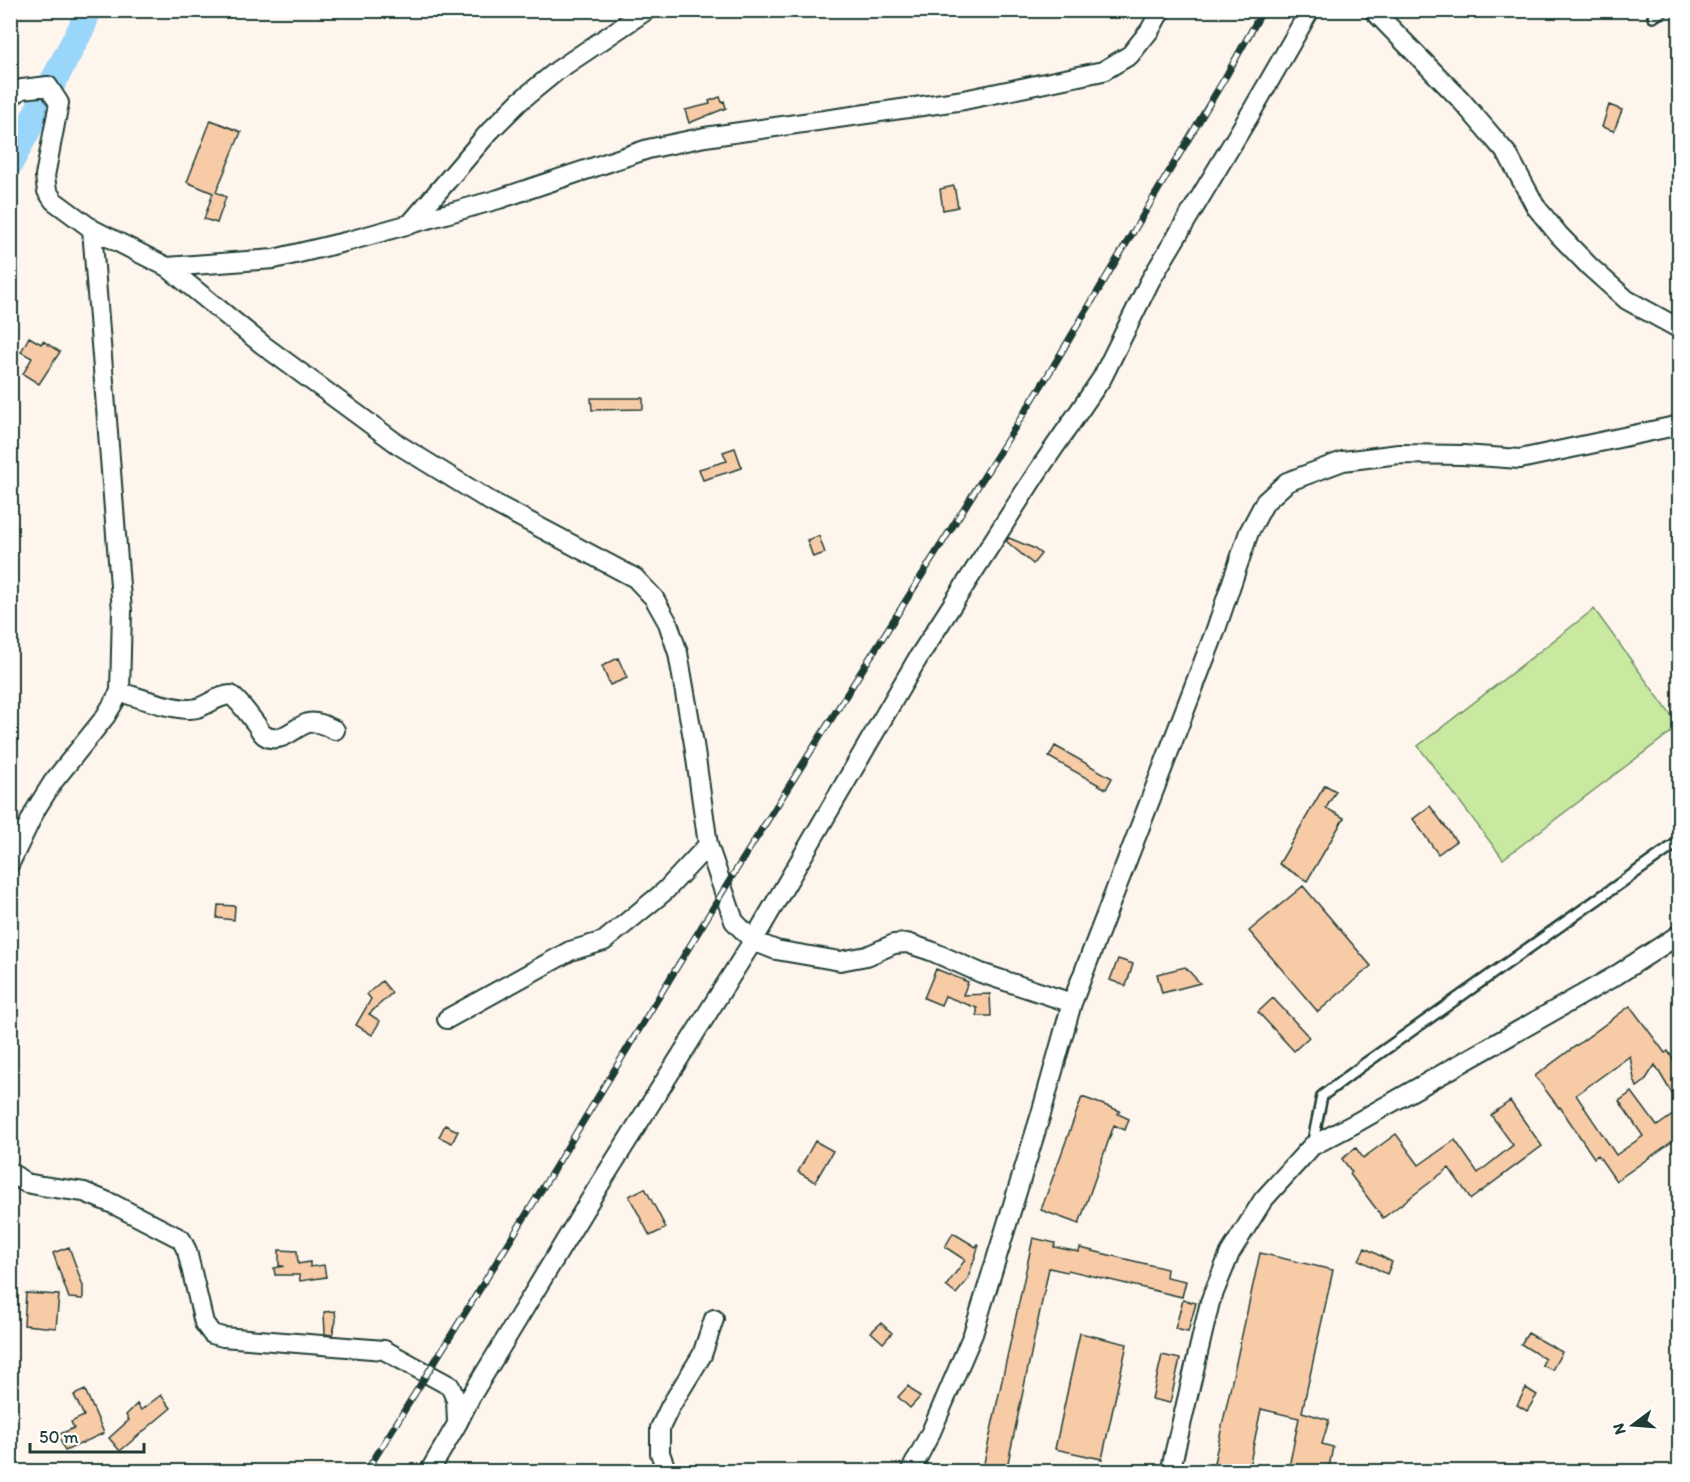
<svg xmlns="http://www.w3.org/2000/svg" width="1690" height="1482" viewBox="0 0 1690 1482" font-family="Itim,sans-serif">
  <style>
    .green { fill: #c9e8a0; stroke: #74926a; stroke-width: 1.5 }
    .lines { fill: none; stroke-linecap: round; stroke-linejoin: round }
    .river { stroke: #9ad5fa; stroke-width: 27 }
    .building { fill: #f8cba7; stroke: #1f3d34; stroke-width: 1.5 }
    .service-casing { stroke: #1f3d34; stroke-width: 14 }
    .minor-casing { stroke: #1f3d34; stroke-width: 22 }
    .service { stroke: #fff; stroke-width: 9 }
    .minor { stroke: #fff; stroke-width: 18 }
    .rail-casing { stroke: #1f3d34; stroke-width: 7 }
    .rail { stroke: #fff; stroke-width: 4.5; stroke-dasharray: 14; stroke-linecap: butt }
  </style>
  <rect width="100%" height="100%" fill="#fef5ed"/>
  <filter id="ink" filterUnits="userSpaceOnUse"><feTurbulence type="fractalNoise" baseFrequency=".0167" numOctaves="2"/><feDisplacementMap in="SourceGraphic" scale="12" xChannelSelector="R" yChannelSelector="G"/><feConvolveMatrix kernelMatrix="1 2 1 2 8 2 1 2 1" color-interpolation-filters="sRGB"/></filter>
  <g filter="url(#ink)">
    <!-- green -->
    <path class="green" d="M1594,609l85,117 -176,133 -85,-113z"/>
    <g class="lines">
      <!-- river -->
      <path class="river" d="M10,163l72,-136 6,-17"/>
    </g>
    <!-- building -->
    <path class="building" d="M720,97l2,5 2,-1 2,7 -37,15 -4,-13 25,-6 -1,-3z
      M1609,105l13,5 -8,21 -12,-4z
      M211,120l30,12 -25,60 10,5 -9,26 -13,-4 9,-26 -26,-11z
      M954,186l4,21 -15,3 -3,-21z
      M29,337l12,7 2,-3 17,11 -21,32 -16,-10 9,-16 -11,-6z
      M591,398h52v11l-51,1z
      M735,448l7,20 -39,12 -4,-11 28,-8 -4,-9z
      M819,536l6,17 -12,4 -6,-17z
      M1009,538l24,10 8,6 -8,10 -27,-23z
      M618,658l9,20 -17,7 -8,-19z
      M1055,746l57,32 -6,11 -57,-32z
      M1325,785l11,6 -10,17 18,10 -37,63 -28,-17z
      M1430,806l26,35 -18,13 -25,-35z
      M1303,886l68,80 -53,46 -69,-81z
      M218,905l17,1 -1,14 -17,-2z
      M1118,959l15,5 -7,22 -16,-6z
      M1185,967l15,16 -38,10 -5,-19z
      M936,969l32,13 -5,13 27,-1 1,22h-14v-8l-32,-12 -4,9 -17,-7z
      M382,981l10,12 -23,21 11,7 -8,14 -16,-10 15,-26 -4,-5z
      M1273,998l36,39 -15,14 -36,-39z
      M1630,1006l35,47 3,-2 12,19v37l-25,-42 -11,17 -7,5 -3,-8 -4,-23 -54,39 40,60 27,-19 -24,-35 13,-9 25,34 23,-16v26l-64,45 -18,-26 -4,3 -34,-51 -1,1 -24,-32z
      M1082,1097l38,14 -2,3 11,5 -4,11 -11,-5 -35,99 -38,-14z
      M1510,1101l32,45 -71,53 -22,-31 -66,50 -33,-44 2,-2 -10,-13 14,-11 7,10 33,-24 23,31 36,-25 23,33 35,-28 -22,-30z
      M445,1125l13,6 -6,12 -13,-6z
      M815,1141l18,10 -18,31 -17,-10z
      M645,1188l21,40 -16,8 -21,-40z
      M953,1233l23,14 2,-3 1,1 -12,36 -11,13 -10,-8 19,-26 -20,-13z
      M1033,1238l22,5 -1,4 25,5 1,-4 87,21 -1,8 20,4 -4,16 -114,-27 -1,2 -18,-4 -43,204h-24z
      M69,1247l14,39v13l-14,-1 -16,-45z
      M1365,1248l27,14 -5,12 -28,-14z
      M279,1250l18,1 1,13 12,-2v5l14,-2 2,12 -26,4 -1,-6h-24l-1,-7 10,-2h-5z
      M1260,1253l73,17 -31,142 27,8 -7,24 11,3 -5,25h-40l11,-54 -38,-9 -13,63h-36z
      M26,1293l33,2 -3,33 -32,-3z
      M1183,1300l13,3 -8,29 -13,-3z
      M335,1311l1,10 -4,14 -7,-1 -1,-22z
      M881,1323l11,10 -9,10 -12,-11z
      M1080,1333l47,11 -25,115 -47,-10z
      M1528,1333l34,19 -10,18 -10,-5 3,-6 -24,-15z
      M1162,1355l18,4 -10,44 -18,-4z
      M908,1386l12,11 -10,11 -12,-11z
      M1526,1388l11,7 -10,16 -10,-6z
      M85,1390l19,43 -39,18 -7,-16 16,-7 -3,-6 13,-6 -10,-21z
      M161,1395l10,13 -51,43 -11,-13 20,-18 -3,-5 11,-11 4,6z"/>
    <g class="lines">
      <!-- service casing -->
      <g class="service-casing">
        <path id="service" d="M1653,17l11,-7
          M1312,1146l10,-50 41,-31 317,-224"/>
      </g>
      <!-- minor casing -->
      <g class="minor-casing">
        <path id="minor" d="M1373,10l87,89 25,29 23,27 28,52 23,28 31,32 37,33 53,29
          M10,97l12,-8 26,-3 11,17 -14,73 2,15 7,10 38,28 75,38 96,78 136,100 91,56 145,77 19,20 14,25 10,30 16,91 14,101 26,76 19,20 23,9 64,11 27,-5 27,-12 13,-1 24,8 50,22 91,30
          M410,224l79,-92 31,-31 38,-31 89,-60
          M167,267l107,-8 75,-18 150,-42 149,-50 57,-12 259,-37 139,-29 27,-16 20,-25 11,-20
          M120,692c18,5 59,21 77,16 13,-4 19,-12 34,-13 10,8 17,19 25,29 2,3 5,9 8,11 16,11 30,-8 44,-12 9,-2 18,3 27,7
          M10,863l26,-54 17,-27 52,-65 15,-25 2,-81 -30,-382
          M447,1019l123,-68 34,-10 61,-50 43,-46
          M10,1172l16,11 16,3 42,6 29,12 68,35 6,12 17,72 8,11 11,3 161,13 66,36 6,14 1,22
          M429,1472l28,-48 14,-28 124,-204 158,-251 165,-283 120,-187 64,-93 48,-97 102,-170 58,-101
          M667,1472l-7,-19v-25l10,-21 32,-52 12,-36
          M910,1472l21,-40 42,-98 68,-220 31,-111 143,-371 34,-100 16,-30 22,-20 56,-21 56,-7 64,1 57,4 160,-34
          M1170,1472l40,-170 20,-49 33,-53 49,-54 42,-22 261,-148 65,-42"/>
      </g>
      <!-- service -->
      <use href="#service" class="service"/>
      <!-- minor -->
      <use href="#minor" class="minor"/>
      <!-- rail casing -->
      <g class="rail-casing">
        <path id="rail" d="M366,1472l168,-270 199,-327 315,-500 178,-299 37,-66"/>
      </g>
      <!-- rail -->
      <use href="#rail" class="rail"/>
    </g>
  </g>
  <!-- margin -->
  <rect width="1690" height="1482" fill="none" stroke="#fff" stroke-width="36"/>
  <rect x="18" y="18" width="1654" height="1446" fill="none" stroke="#1f3d34" stroke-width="2" filter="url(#ink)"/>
  <!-- north arrow -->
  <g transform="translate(1633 1425) rotate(254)" stroke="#ffffff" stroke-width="4.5" paint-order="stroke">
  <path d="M0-4.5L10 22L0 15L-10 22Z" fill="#1f3d34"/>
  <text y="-9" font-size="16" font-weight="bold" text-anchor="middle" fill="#1f3d34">N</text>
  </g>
  <!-- scale -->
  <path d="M30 1443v9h114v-9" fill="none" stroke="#1f3d34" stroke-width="3"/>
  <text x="39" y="1443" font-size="18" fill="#1f3d34" stroke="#ffffff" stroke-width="4.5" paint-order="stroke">50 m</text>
</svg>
